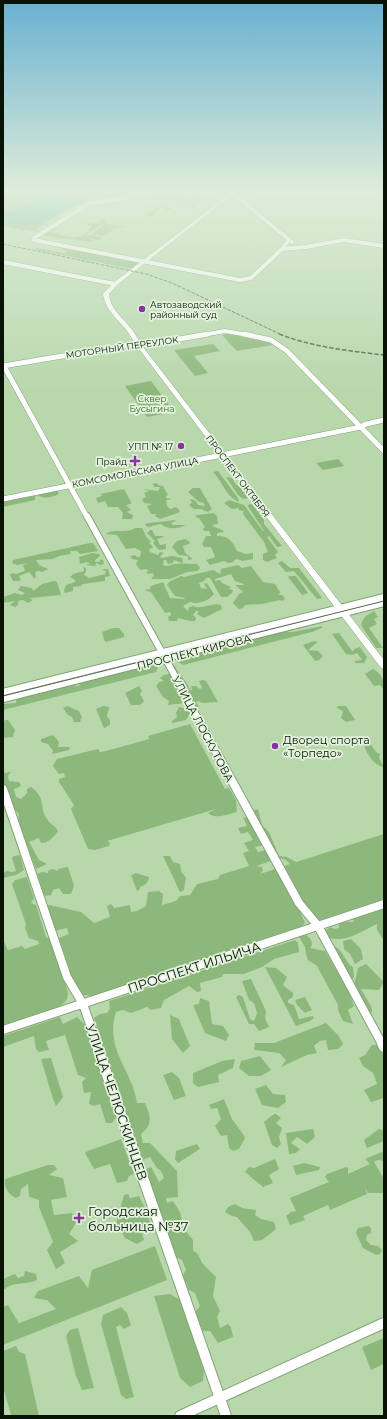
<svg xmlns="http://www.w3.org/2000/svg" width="387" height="1419" viewBox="0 0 387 1419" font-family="Montserrat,sans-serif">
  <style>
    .green { fill: #8db87c; fill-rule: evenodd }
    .water { fill: #4aacae }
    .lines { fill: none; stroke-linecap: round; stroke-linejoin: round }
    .minor-far4-casing { stroke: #84a178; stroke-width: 5 }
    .minor-far3-casing { stroke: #84a178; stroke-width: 6 }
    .minor-far2-casing { stroke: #84a178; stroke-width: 8 }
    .minor-far1-casing { stroke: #84a178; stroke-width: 10 }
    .minor-casing { stroke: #84a178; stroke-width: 12 }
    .major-casing { stroke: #84a178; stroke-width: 1 }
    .minor-far4 { stroke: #fff; stroke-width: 4 }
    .minor-far3 { stroke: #fff; stroke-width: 5 }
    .minor-far2 { stroke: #fff; stroke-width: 6 }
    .minor-far1 { stroke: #fff; stroke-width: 8 }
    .minor { stroke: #fff; stroke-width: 10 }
    .major { fill: #fff; fill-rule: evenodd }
    .tram { stroke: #51654a; stroke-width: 1 }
    .rail-far1 { stroke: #51654a; stroke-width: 1; stroke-dasharray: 3.5 1.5; stroke-linecap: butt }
    .rail { stroke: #51654a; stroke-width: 1.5; stroke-dasharray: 4.5 2; stroke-linecap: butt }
    .poi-dot { fill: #8733a1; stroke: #e3f3dd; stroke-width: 1.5 }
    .labels { text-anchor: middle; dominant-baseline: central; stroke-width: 3.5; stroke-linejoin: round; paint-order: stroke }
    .far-poi-label { font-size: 9px; fill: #081305; stroke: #e3f3dd; text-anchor: end }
    .far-street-label { font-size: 9px; fill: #081305; stroke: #e3f3dd }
    .far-park-label { font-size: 9px; fill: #366321; stroke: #e3f3dd }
    .street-label { font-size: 11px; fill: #081305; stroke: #e3f3dd }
    .poi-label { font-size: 11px; fill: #081305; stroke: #e3f3dd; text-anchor: start }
    .near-street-label { font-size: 13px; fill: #081305; stroke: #e3f3dd }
    .near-poi-label { font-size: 13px; fill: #081305; stroke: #e3f3dd; text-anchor: start }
  </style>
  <rect width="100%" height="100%" fill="#b8d8ac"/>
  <!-- green -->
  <path class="green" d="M3,192h122l-8,4 -28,3 -43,23 4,4 -6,-1 -8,5 4,1v1l-15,-2 -7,2 4,-2 -19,-4z
    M156,195l32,5 8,-3 9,3 -11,8 2,2h-2l-5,-2 4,-4h-5l-4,4 -14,-2 12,1 3,-2 -18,-3v-3l-9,1 1,-2 -6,1 3,-2z
    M151,203l17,2 1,1 -1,1 5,2 -6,1 11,2 -2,1 -13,-3 2,-2h-4l-11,9h-4l2,-3 -2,-1 7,-2 4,-4 -3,-1 -15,2 12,-4z
    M103,219l3,1 -2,3 21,4 -11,2 -10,7 -13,-2 12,-8v-2l-13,8 -2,-2 5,-4 -9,-1 7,-2h5z
    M57,228l-6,4c12,3 27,10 36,0l3,1 -4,2 1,1 3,-1 13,2 -4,3 -13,-2 6,2v2l-47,-6 -1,-2 7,-5z
    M37,248l27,5 4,-2 -7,-2 2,-1 77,15 -7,6 -98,-19z
    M228,334l41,8 4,3 -36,6 -15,-16z
    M213,344l7,7 -26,5 14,17 -13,3 -21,-26z
    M151,381l23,31 -27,5 -22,-31z
    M338,459l6,7 -21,4 -7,-7z
    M218,471l20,27 1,3 -1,1c-13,-7 -16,-21 -25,-30z
    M226,477l6,1 4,7h2l11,13 -6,1 -5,-4z
    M157,483l1,2 5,1 5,9 -2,1v2l6,1 -6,1 1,6 3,3 6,-2 4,4 -2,2 -18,6 -5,-3 1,-2h-5l-4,-8 5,-2 -8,-1 -2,-4 4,-2 -2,-4 5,-2 -6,-2 15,2 2,-4h-6l-1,-3z
    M193,488h7l12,21 -4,3 -7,-3h-7l-5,-4 3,-3 -2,-2 1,-1 5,2 2,4 7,1 -1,-3 -5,-1 -11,-10z
    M124,489l7,13v2l-5,1 5,5 -4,2 6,3 -1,4h-10l1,-6 -5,-6h-10l-3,-6 -7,2 -2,-5 6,-2 -1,-2z
    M57,490l2,4c-8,4 -15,5 -22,1l-2,2v3l-32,7v-6z
    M229,500l15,5 19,26h1l-17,-26 5,-1 12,16v4l18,22 -5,1 -8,-11 -2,1 11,15 -3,3 2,3 -10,4 -4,-2v-6l5,-2 -4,-10 -21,-28 1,-3 -5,-1v-2l-7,1 -8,-6z
    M214,513l3,3 1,8 -6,1c4,4 9,3 12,7l-7,1v3c10,-1 16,5 20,15l9,3 7,-1v6l-10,2 -7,-2c-4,5 -7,5 -12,2l-14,4 -4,-5 9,-3 -4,-10h-7l-2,-3 4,-8h5l-2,-5h-5l-1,-2 2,-2 -6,-9 -4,-1 2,-2z
    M175,520l1,1 -5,2 2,2h13c-7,4 -19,5 -25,-1l-13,3 -2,-1 -1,-2 4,-1z
    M135,528h7l5,10 4,3 -2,3 3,1 1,3 -4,1 1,3 8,3 2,-3 4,1 -4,3 2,2 10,-2 10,2 1,2 -1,3 -8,-3 -1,3 -5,1 -2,-4h-2l-1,5 3,1c4,0 6,-2 10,-2 4,-1 16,0 21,0l3,4 -3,3 -10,1 -17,7h-17l-2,-1 3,-2 -1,-3 -5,1 -2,-2 3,-1 -3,-2 -6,1 -4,-6 2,-4 -6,-1 -2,-3 5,-1 2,2h3l1,-6 -6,-3 -9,1 -9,-14 -11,-1c7,-6 21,0 29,-6z
    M150,530h2l3,6h8l1,1 -7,2 3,6 6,-1v5l-7,1 -6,-7 2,-2 -8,-8z
    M185,539l5,3 -1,2 -6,2 2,7 8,6 -5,1v-4l-9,-1 -7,-8 5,-6z
    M90,543h3l5,8 -18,3 -3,-3h-7l1,3 -12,2 -6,3 -17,1 3,5 9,4 -6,3 -3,-1 -4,1 1,6h-2l-5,-6 -10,4 2,4 -2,1h-6l-3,-6 2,-2 4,1 9,-3 -2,-6 6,-2 -12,2 -5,-2 1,-3z
    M92,553l7,1 1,2 -5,4v2h4l2,-3 2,1 1,4 -4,1 -3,-2 -2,1 2,1 -2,1 -8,-1v-1h4l-4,-2 -7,2 -1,-7z
    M282,561l8,7h9l23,30 -5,1 -23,-28 -8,1 -8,-9z
    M238,565l4,3 9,-2 12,16 12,2 5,8 -1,3h3l3,4 -3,2 -2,-1 -18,4 -17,1 -2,3 -4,1 -6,-6 6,-9 4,-2 -8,-7h9v-1l-9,-3 -4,-7 -16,5v2l5,-1 2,3 9,4 -2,2 4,1 -1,3 -5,4h-6l-11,-19h-4l-2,3 -5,2 2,5 6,1 -3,-5 3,-1 7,11c-6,7 -15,11 -24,8l-7,4 5,5 1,-4 4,-1c9,4 19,-4 28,-1l1,4 -18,9 -7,-4 2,-3h-3l-3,4 3,3 -1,3h-5l-12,-3 -1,3h-8l-1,-4 3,-2 -1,-3 -5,1 -14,-21 -7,-2 6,-1 1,-3 12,-4 7,16 14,1 1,-1 -10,-2 -8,-11 2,-3 12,-6 3,1 29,-7 7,4 1,-5z
    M83,567l3,1v3l-2,4 5,3 16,-4 1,-3 -4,-1 1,-1h5l2,7 -5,1v4l-22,3 -2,2 -8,1v4l-8,2 -1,-3 2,-5 9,-3v-2l-5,-3 3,-3 11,-3z
    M290,576h6l12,17 -6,2 -14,-18z
    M54,581l3,1 4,13 -31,3 3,2 -5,3 -5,-3 -5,1v4l-3,2 -5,-2 5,-4 -12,2v-6l12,-4 7,2 3,-2 -7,-3 3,-4 11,2 1,3 9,-7z
    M374,611l4,6 -4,2 3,5 -8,4 14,20h-7l-15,-23c2,-8 6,-10 13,-14z
    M322,626v2l-10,4 -129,33 -7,-4 -1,-3 105,-26h13z
    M113,628h6l5,6v3l-18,5 -2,-2 -2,-8z
    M339,633l13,18h2v-2l6,-2 7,10 -3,6h-8l-2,-2 8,-1 -5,-7 -5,2 -6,-1 -14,-20z
    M314,641l4,1 -10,8 10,1 5,5 -4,4 -4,1 -12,-16z
    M153,666l5,1 -2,5 -153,38v-6l13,-1v-5l50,-14 13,2 2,-5 57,-14 7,1z
    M171,666h4c4,10 12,14 15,24h2l-1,-4h5l4,3 2,-1 -3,-7 4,-1 3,1 12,21 -15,1 -5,-2 -2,1 3,5 -4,2 -6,-11 3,-1 -2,-4h-4z
    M373,669c9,5 11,11 11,21l-4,-5 -6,1 -9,-12z
    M170,674l15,29 -17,2 1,-4 -6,-4 -7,-11 3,-4 5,-1 -4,-3 4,-3z
    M139,686l3,5 -2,3 4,7 -4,4h-9l-6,-12z
    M67,706l12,5 3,6 -2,5h-6l-2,-5 -4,-2 -5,-7z
    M103,706l6,1 -2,9 3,4v5l-6,3 -8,-19z
    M338,706h8l9,14 -9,2 -5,-4 2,-7 -6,-3z
    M179,707l8,2 3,4 -4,7 -14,3v-2l5,-4 -1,-4z
    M5,720h3l7,10 -2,7 -10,1v-15z
    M190,724l35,65 4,-1 7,12 1,12c-9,2 -22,8 -29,1l8,-4 -109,32 3,2 -1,3 -14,4 -7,-1 -17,-40 3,-4 -15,-23v-3l6,-2 -1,-4 -5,1 -6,-8 4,-7 41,-10 2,3 6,-1 43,-12 -1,-3z
    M53,735l6,7 -1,5h12l-1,3 -17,4 1,-3 -5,-7 -7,-2v-3z
    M364,742h5l7,10 4,2 -1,4 5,9c-10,-1 -20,-16 -20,-25z
    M11,772l-3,4 1,5 10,1 2,4 -7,3 2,8 5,2 6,-6v-4l4,-2c15,10 8,20 16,32 3,5 8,6 11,12 -5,7 -8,11 -17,12l-2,-5 -10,4 10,18 8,4 -11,5 -18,-48 1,-7c-9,-8 -16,-28 -16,-41z
    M258,809l4,16 7,7 10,24 8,1 9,5 88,-28v65l-67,22 -19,-14 7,16 -3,3 -211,70 -7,-1 -8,-5 -17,-52 10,-4 -2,-6 -12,3 -8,-25 2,-1 32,7 13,11 16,-6 -3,-11 4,-2 3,4 16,-3 1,7 6,-1 9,-5 2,-14 11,-1 4,3 -1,11 14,-4 4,-5 10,-1 7,-11 21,-5 2,-4 29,-9 -6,-13 6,-2 -5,-8 9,-3 -5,-8 -7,2 -3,-6 9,-2 -4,-9 5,1 4,-7zM268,844l12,14 6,2 4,4 -30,10 3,-4 -1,-3 -6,-1 15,-5 -5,-11 -8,2 -3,-5z
    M20,855l4,15 -8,5 -13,3v-5l4,-2 5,1 4,-1 -4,-13 2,-2z
    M163,856h7l3,6 7,2 1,7 5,7 -2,12 -4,2z
    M68,867l6,19 -3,8h-8l-4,-6 -6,2 -2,5 -7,1 -7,-22 5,-2 6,1v-2l4,-2 6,2v-2z
    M136,873l13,4c-1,6 -3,8 -9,10v2l-3,2 -6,-16z
    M27,877l7,21 -3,5 5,2 10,32 5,3 17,52c0,7 -2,10 -8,14l-57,19v-86l5,11 14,-4 3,3 14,-5 -1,-3 -9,-3 -4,-10 1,-4 -14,-40 3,-4z
    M384,909v32l-7,-11v-6c-17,8 -33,20 -51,13v-7l5,-3 3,2 5,-1v-4l6,-2h9l-1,-3z
    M306,935l5,4 1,6 -2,3 15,3 22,37 7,18 -6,4 5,14 -10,-3 -5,-11v-5l-21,-39 -9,-6 -2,-6 -1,-7 -6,-10z
    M351,939l10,10 2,10 -8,5 -5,-10 -6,-5 -1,-8z
    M295,940l3,3 1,9 -25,7 -12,8 -18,7h-21l-1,3 -22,6 1,8 -4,1 -8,-6 -25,14 -3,8 -10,2 -4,-3 -16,6 -8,-3 -7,2c-12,37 17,59 21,91h8c6,14 8,21 -4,31l2,9h7l27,28 1,26 -12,1 1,5 6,-2 7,11 4,17 9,11v10l5,4 4,9 14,14 -3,19 7,15 -3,6 3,11 8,-4 3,3 2,10 -15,6 -8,-12h-7l-8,-19 5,-6 -5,-13 -6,-3 -6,-15 3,-5 -4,-10 -6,-3 -31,-87 6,-3 8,15 5,-4 -3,-7 -4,-3 -7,-11 -8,3 -48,-142 6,-4 7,-1 3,-4 -1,-8z
    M332,946c11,1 12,16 21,21l1,10 -3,3z
    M366,964l18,18 -5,8 -18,-1 11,19v4l-4,1 -15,-24 5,-21z
    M265,967l11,1 11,9 -4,8 10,8v4l-5,3v3l6,2 5,14 14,-3 1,2 -4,3 -14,5z
    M251,979l15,32 -1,7 4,9 -10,4 -5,-7h-5l-13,-27 3,-2 4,2 7,22 3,2 2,-2 2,-6 -3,-10 -5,-3 -7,-19z
    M305,997l7,13 -7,3 -8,-8 -2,-5z
    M200,998l9,3 3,23 11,2 6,9 -3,6 -21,-8 -12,-28 6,-1z
    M170,1015l9,4 11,27 -7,7 -11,-14z
    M60,1017l3,7 14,-7 8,8 31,92 -4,6h-6l-6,-19 -6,2 -5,-2 2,-12 -7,1 -2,-11 4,-4 -8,-3 -13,-40 -19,6 3,9 -10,2 -3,-3 -2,-13 -31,11v-11z
    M326,1023l12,12 5,9 -5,5 -10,1 -2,-10 -6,1 -6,5 3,7 -10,2 -26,12 5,-7 -7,-7 -25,-3 1,-7h19z
    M372,1045h5l7,11v42l-13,4 -7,-12 13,-6 -4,-11 -10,-7 -4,-8 6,-3z
    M260,1056l11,14 -10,6h-12l-10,-8 2,-7z
    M51,1058l12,39 -7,9 -3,-7 -12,-40z
    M235,1059l-2,9 -15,7 1,7 -21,5 -5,-4v-10l29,-12z
    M172,1072l7,6 7,18 -12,4 -11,-25z
    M266,1085l7,9 12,1 1,7 -8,6 -16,-3 -7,-16z
    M224,1099l8,20 11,15 2,4 -6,11 -6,2 -4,-3 -2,-13 -6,1 -6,-10 6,-7 -4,-11 -6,1 -2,-4z
    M274,1114h2l5,4 -5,5 6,5 -3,9 2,7 -4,4 -5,-3 -8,-23z
    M313,1129l2,8 -8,7 -10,-7 -6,6 9,6 -4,4 -7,1 -3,-21z
    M379,1129l5,1v11l-17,7 -3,-8z
    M121,1139l13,35 -5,2 -2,5 -10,2 -7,-19 -16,5 -9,-16 3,-2z
    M197,1144l3,5 -22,14 -3,-4 1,-8z
    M384,1151v10l-6,-1 -4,2 10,17v14h-16l-3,-5 2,6 -37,16 -2,-5 -25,11 2,4 -15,5 -4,-9 5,-4 5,-1 -6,-13 39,-16 -4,-5 2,-3 19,-7 2,1v6l22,-10 -5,-5z
    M275,1159l4,10 -10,6 4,8 -10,4 -18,-15 4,-5 5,1z
    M304,1163l16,4 -1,3 -23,5 -3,-9z
    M48,1165h6l3,4 -8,6 14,3 4,19 -16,3 3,15 18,-2 4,10 -7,11 9,7 -18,11 5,11 -9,6 -9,-19 6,-8 -14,-35v-7l-10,-3 -1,-13 -7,5 -1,7 -4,2c-8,-4 -12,-10 -11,-19z
    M128,1194l2,4 9,-2 7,14 5,15 -10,5 3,10 -7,4 -12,-6 -9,-15 8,-28z
    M235,1204l7,4 14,2 -1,5 6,4 13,3 2,7 -14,11 -8,1 -4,-9 -13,-15 -5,-1 -7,-4 3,-5z
    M369,1226l2,2v5l-4,2 -1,5 5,5 7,1 4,4 -2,4 -4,1 -13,-7 -7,-15 2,-5z
    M155,1246l12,34 -164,65v-38l5,-2 11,18 37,-14 -9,-9 -13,-2 4,-7 41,-15 9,12 4,-18z
    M25,1271l11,3 1,6c-12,6 -24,0 -34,11v-12l12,-5 3,4 6,-2z
    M170,1294l12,7 22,66 -1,14 -13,6 -10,-9 -26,-82z
    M121,1307l6,6 4,12 -7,4 -4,-4 -4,2 18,70 -8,2 -5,-4 -20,-71 2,-9z
    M78,1328l16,60 -12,2 -6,-14 -10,-40 4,-6z
    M384,1338v26l-13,6 -9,-23z
    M16,1346l3,6 6,2 14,62 -28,-1 -8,-28v-36z"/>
  <!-- water -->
  <path class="water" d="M50,192h58l-22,7 -48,25 -17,1 -18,-3v-12l14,-1z"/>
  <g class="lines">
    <!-- minor-far4 casing -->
    <g class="minor-far4-casing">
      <path id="minor-far4" d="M136,192l-10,6 -38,6 -54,34v2l206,40 11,-2 31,-29 7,-9
        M232,193l60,49
        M282,249l24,-2 38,-7 40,6
        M3,262l112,22
        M202,335l23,-4 23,4"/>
    </g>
    <!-- minor-far3 casing -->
    <g class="minor-far3-casing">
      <path id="minor-far3" d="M244,334l27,6 16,11 97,100
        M3,366l125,-21h17l63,-11
        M4,366l83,151
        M3,499l358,-72 5,-3 18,-4"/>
    </g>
    <!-- minor-far2 casing -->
    <g class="minor-far2-casing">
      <path id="minor-far2" d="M87,516l128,233
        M3,692l381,-95
        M3,699l381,-96"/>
    </g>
    <!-- minor-far1 casing -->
    <g class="minor-far1-casing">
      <path id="minor-far1" d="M214,748l85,155 19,23 64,118
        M3,789l64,188 16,27 14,40
        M3,1030l381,-126"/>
    </g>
    <!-- minor casing -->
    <g class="minor-casing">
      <path id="minor" d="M96,1043l130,373
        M382,1043l2,4
        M180,1416l204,-93"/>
    </g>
    <!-- major casing -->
    <g class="major-casing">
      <path id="major" d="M232,192h4l-119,93 -8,9c1,14 12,22 20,32 5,5 8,11 11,17l244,317v9l-3,-1 -245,-323c-3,-4 -5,-9 -9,-14 -9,-12 -22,-21 -24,-37l10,-11z"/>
    </g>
    <!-- minor-far4 -->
    <use href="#minor-far4" class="minor-far4"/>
    <!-- minor-far3 -->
    <use href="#minor-far3" class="minor-far3"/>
    <!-- minor-far2 -->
    <use href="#minor-far2" class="minor-far2"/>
    <!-- minor-far1 -->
    <use href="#minor-far1" class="minor-far1"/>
    <!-- minor -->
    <use href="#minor" class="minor"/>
    <!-- major -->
    <use href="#major" class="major"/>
    <!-- tram -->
    <path class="tram" d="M3,696l381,-95"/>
    <!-- rail-far1 -->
    <path class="rail-far1" d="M3,244l143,30 26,9 110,52"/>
    <!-- rail -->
    <path class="rail" d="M279,334c34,13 70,17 105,21"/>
  </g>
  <!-- sky -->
  <linearGradient id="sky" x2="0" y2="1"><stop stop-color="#69b1d1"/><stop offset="0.49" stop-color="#dfedda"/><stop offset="1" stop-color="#dfedda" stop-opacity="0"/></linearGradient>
  <rect width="387" height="390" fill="url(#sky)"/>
  <!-- markers -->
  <g class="poi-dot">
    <circle cx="142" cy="309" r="4"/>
    <circle cx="181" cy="446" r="4"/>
    <path d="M133 455h4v4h4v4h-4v4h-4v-4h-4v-4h4z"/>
    <circle cx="275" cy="746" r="4"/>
    <path d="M77 1212h4v4h4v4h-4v4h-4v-4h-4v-4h4z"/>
  </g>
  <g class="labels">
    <!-- far-poi labels -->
    <g class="far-poi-label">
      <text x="150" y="304" text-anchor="start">Автозаводский<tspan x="150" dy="10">районный суд</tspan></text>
      <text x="173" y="446">УПП № 17</text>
      <text x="127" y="461">Прайд</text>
    </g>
    <!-- far-street labels -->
    <g class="far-street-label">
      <text transform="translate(122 347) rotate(-8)">МОТОРНЫЙ ПЕРЕУЛОК</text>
      <text transform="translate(135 472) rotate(-11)">КОМСОМОЛЬСКАЯ УЛИЦА</text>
      <text transform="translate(238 476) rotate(53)">ПРОСПЕКТ ОКТЯБРЯ</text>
    </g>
    <!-- far-park labels -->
    <g class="far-park-label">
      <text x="152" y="398">Сквер<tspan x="152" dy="10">Бусыгина</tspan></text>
    </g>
    <!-- street labels -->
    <g class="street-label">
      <text transform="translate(194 652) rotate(-14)">ПРОСПЕКТ КИРОВА</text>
      <text transform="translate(203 729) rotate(62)">УЛИЦА ЛОСКУТОВА</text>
    </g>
    <!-- poi labels -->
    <g class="poi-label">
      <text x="283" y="740">Дворец спорта<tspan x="283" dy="13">«Торпедо»</tspan></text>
    </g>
    <!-- near-street labels -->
    <g class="near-street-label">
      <text transform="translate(194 967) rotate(-18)">ПРОСПЕКТ ИЛЬИЧА</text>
      <text transform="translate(117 1102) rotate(71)">УЛИЦА ЧЕЛЮСКИНЦЕВ</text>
    </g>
    <!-- near-poi labels -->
    <g class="near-poi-label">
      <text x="88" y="1211">Городская<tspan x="88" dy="15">больница №37</tspan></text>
    </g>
  </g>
  <!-- border -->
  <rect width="387" height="1419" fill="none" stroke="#081305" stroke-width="8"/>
</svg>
